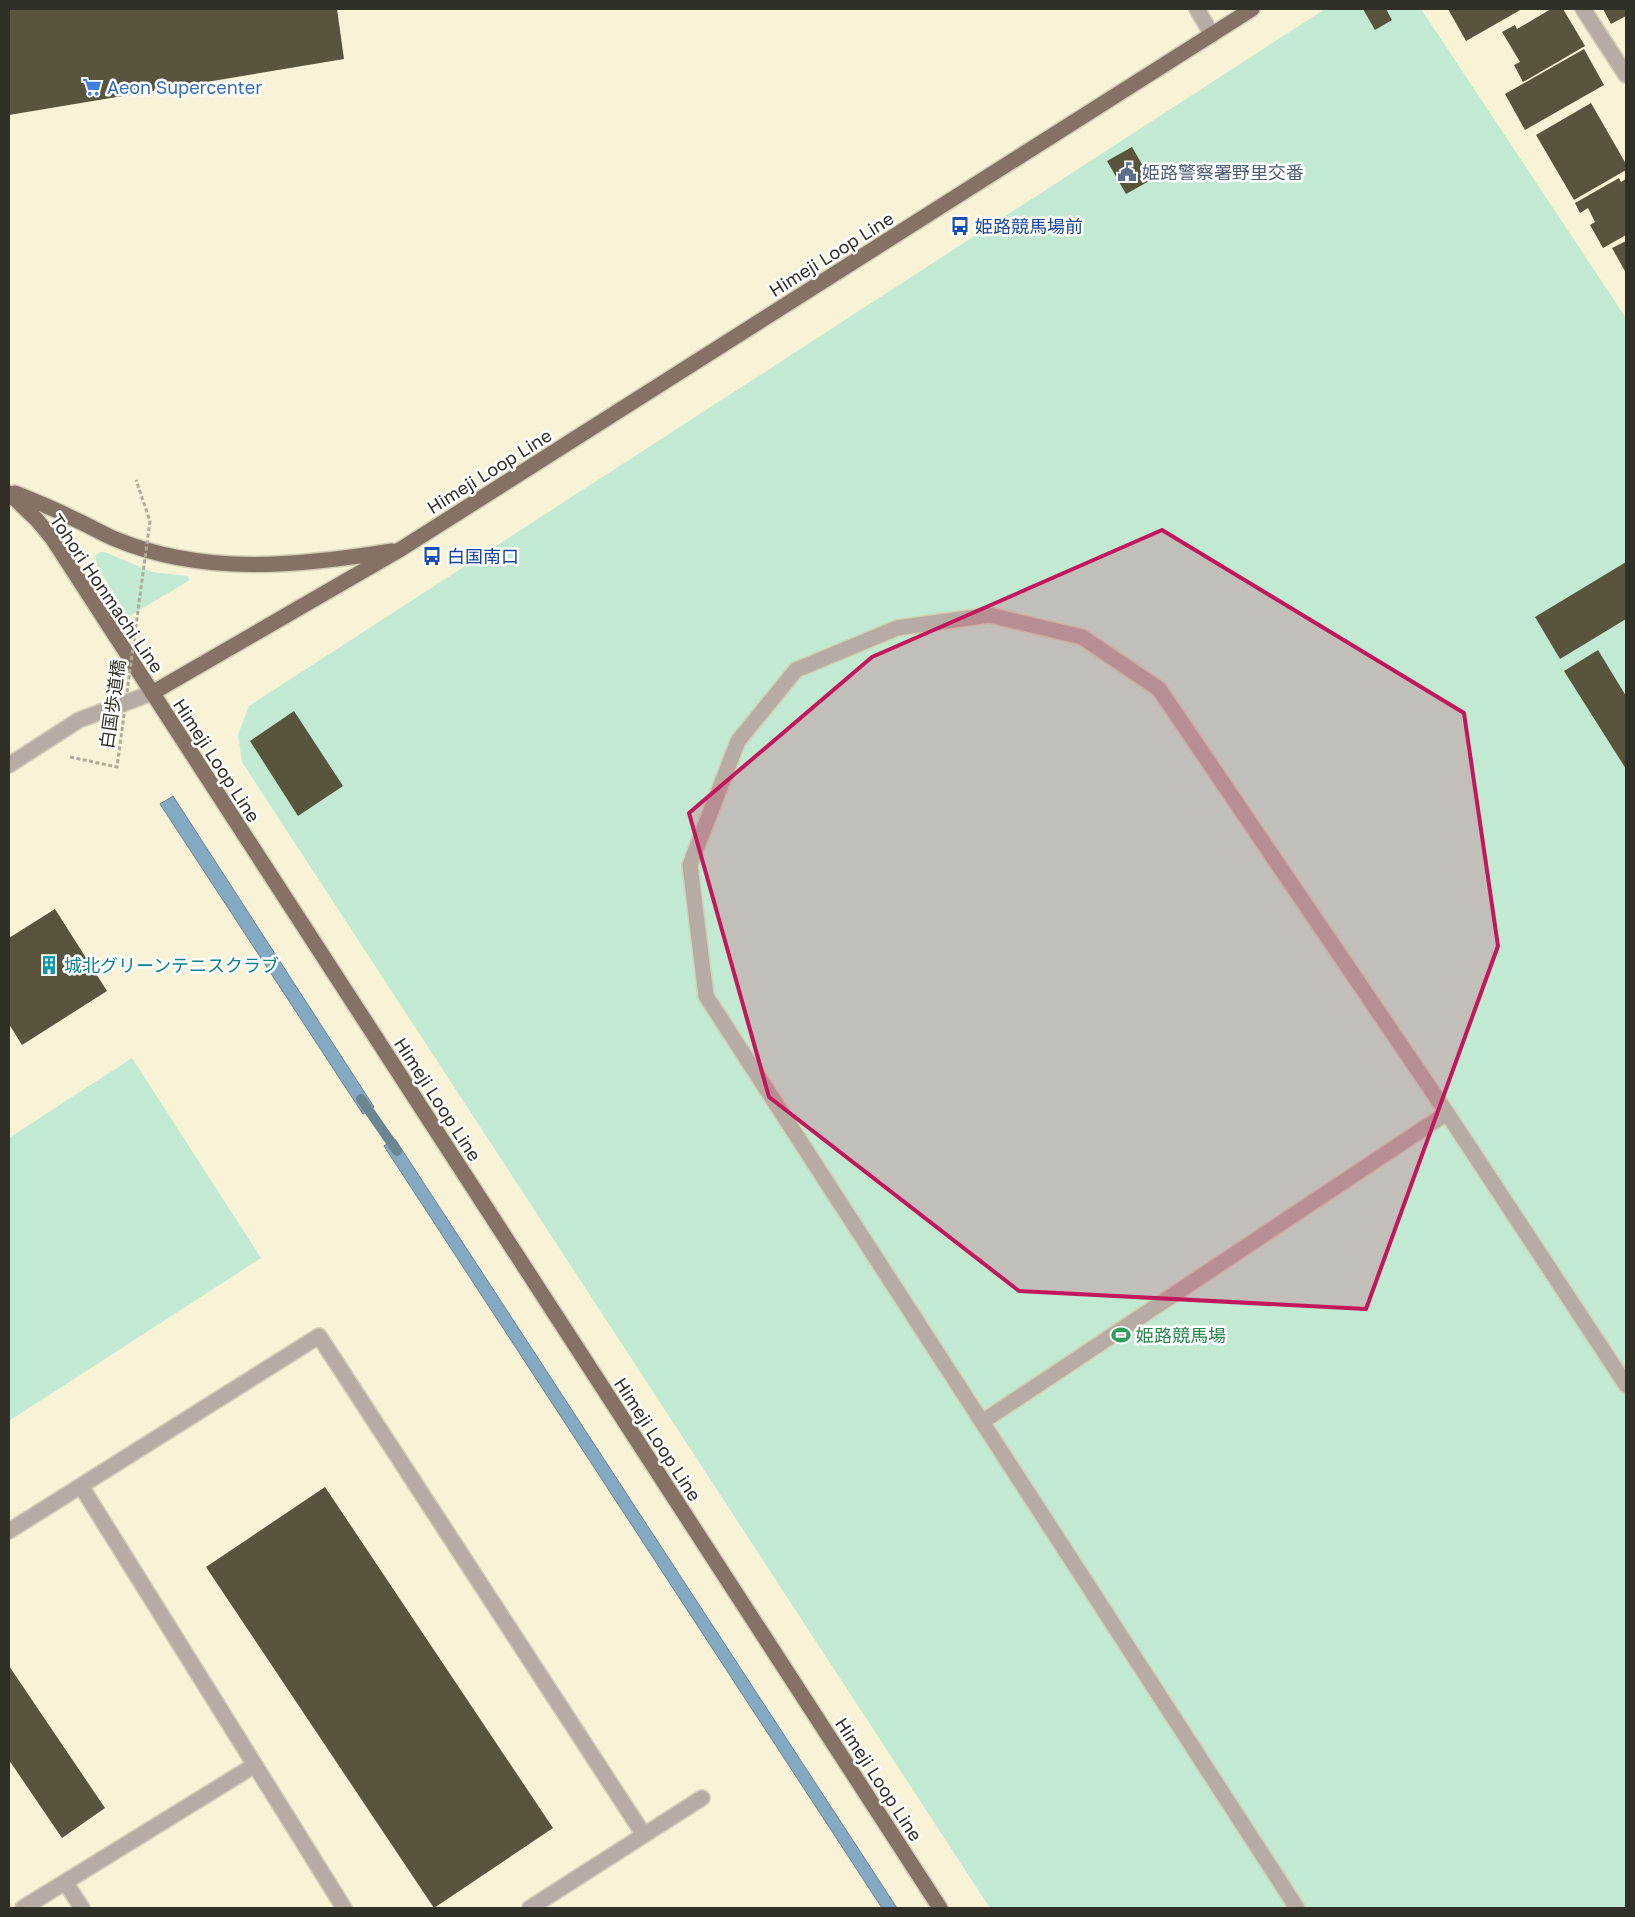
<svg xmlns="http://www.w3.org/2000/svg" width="1635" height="1917" viewBox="0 0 1635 1917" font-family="'Golos Text','Noto Sans JP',sans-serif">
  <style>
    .green { fill: #c2e9d2 }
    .water { fill: #83aac2; stroke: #6b8593 }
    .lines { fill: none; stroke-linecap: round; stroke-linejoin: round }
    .stream { stroke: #6b8593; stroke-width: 10 }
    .building { fill: #59543d }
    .minor-casing { stroke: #d4cfb7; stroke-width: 18 }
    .major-casing { stroke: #d4cfb7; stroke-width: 18 }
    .minor { stroke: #b6aca4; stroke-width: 15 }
    .major { stroke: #847365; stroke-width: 15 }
    .path-bridge { stroke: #b0ab97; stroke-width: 3; stroke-dasharray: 4 2.5; stroke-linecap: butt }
    .marked { fill: #c2185b; fill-opacity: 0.2; stroke: #c2185b; stroke-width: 4; stroke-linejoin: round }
    .labels { text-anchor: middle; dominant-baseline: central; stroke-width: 5; stroke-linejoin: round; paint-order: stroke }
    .shop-label { font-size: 18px; fill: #366cbe; stroke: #fff; text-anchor: start }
    .service-label { font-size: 18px; fill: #4e5e75; stroke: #fff; text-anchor: start }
    .transit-label { font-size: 18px; fill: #164399; stroke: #fff; text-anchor: start }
    .street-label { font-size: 18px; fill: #323026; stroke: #fff }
    .culture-label { font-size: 18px; fill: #0d838f; stroke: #fff; text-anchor: start }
    .leisure-label { font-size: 18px; fill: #27864d; stroke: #fff; text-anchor: start }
  </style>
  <rect width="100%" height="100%" fill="#f8f2d7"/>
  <!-- green -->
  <path class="green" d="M1325,9h96l205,309v1590h-636l-748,-1146 -4,-27 11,-29z
    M100,552h5l47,20 35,4 3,4 -62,37 -30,-50 -3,-11z
    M132,1058l129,200 -252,163v-283z"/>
  <!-- water -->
  <path class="water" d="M173,796l201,311 -11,7 -203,-310z
    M395,1139l502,769h-15l-498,-762z"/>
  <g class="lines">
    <!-- stream -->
    <path class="stream" d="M361,1099l36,52"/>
  </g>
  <!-- building -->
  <path class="building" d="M9,9h328l7,50 -335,56z
    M1363,9h23l6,11 -17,10z
    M1448,9h74l-56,32z
    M1551,9h12l22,37 -62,36 -9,-17 6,-3 -18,-30 13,-7 2,4z
    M1603,9h23v7l-15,8z
    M1584,49l20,36 -79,45 -20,-36z
    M1591,103l35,61v6l-52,30 -38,-65z
    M1132,147l19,33 -25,14 -19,-33z
    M1619,178l2,4 5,-3v56l-23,13 -13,-23 5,-3 -7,-14 -8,5 -5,-10z
    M1626,241v32l-14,-25z
    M1626,562v57l-66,40 -25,-42z
    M1598,650l28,46v73l-62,-98z
    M294,711l49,75 -45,30 -48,-75z
    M55,909l52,82 -85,54 -13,-21v-86z
    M325,1487l228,341 -119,80 -228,-341z
    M9,1666l96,142 -43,30 -53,-78z"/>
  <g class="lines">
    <!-- minor casing -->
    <g class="minor-casing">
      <path id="minor" d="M1197,9l15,26
        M1583,9l43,66
        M9,765l70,-45 73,-27
        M982,1422l465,-309
        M81,1486l263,422
        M9,1531l310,-195 325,499 58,-37
        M65,1882l17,26
        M23,1908l232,-143
        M530,1908l114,-73
        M1297,1908l-591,-912 -16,-131 48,-124 58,-71 101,-42 92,-13 93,22 77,52 288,424 179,272"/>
    </g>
    <!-- major casing -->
    <g class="major-casing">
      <path id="major" d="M9,493l28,27 15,18 888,1370
        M15,493c20,8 40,16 59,26 14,6 27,14 41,20 89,37 184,27 277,12
        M152,693l249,-144 851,-540"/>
    </g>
    <!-- minor -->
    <use href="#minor" class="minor"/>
    <!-- major -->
    <use href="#major" class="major"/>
    <!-- path-bridge -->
    <path class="path-bridge" d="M70,757l47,10 33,-246 -14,-41"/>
  </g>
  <!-- marked area -->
  <path class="marked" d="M1162,530l302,183 34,233 -132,363 -347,-18 -250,-194 -80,-284 183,-156z"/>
  <!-- icons -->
  <defs>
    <g id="supermarket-bare" transform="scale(1.5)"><path d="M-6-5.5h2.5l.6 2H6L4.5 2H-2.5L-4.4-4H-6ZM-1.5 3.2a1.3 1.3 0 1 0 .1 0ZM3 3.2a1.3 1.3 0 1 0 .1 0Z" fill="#3f7fe0" stroke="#fff" stroke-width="2.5" paint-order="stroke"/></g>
    <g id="civic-bare" transform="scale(1.5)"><path d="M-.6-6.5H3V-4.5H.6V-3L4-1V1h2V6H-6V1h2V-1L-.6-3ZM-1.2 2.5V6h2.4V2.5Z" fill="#5c6f8a" stroke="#fff" stroke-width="2.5" paint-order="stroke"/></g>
    <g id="bus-bare" transform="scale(1.5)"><path d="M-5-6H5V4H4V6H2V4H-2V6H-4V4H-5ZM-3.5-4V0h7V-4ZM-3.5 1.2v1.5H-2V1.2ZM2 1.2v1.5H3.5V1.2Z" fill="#1a4fb4" stroke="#fff" stroke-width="2.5" paint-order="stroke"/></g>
    <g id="building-bare" transform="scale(1.5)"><path d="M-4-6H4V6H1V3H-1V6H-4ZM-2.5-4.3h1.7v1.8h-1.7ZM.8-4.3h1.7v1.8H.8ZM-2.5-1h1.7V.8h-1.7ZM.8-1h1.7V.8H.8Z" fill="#0f9aa8" stroke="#fff" stroke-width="2.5" paint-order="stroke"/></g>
    <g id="stadium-bare" transform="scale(1.5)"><path d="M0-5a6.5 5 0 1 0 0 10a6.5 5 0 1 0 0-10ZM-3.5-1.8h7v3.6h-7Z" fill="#2e9e5b" stroke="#fff" stroke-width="2.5" paint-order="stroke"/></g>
  </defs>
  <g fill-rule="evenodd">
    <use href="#supermarket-bare" x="92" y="87"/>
    <use href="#civic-bare" x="1127" y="172"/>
    <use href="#bus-bare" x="960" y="226"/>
    <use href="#bus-bare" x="432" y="556"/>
    <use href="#building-bare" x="49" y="965"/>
    <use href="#stadium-bare" x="1121" y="1335"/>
  </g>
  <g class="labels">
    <!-- shop labels -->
    <g class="shop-label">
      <text x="107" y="87">Aeon Supercenter</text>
    </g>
    <!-- service labels -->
    <g class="service-label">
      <text x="1142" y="172">姫路警察署野里交番</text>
    </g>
    <!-- transit labels -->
    <g class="transit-label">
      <text x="975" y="226">姫路競馬場前</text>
      <text x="447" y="556">白国南口</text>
    </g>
    <!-- street labels -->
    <g class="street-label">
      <text transform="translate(831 254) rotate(-32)">Himeji Loop Line</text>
      <text transform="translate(489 471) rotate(-32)">Himeji Loop Line</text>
      <text transform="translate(107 593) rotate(56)">Tohori Honmachi Line</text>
      <text transform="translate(112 704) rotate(-82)">白国歩道橋</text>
      <text transform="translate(217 760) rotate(57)">Himeji Loop Line</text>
      <text transform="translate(438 1099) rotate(57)">Himeji Loop Line</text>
      <text transform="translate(658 1439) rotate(57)">Himeji Loop Line</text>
      <text transform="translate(879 1779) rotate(57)">Himeji Loop Line</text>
    </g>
    <!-- culture labels -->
    <g class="culture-label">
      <text x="64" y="965">城北グリーンテニスクラブ</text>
    </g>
    <!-- leisure labels -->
    <g class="leisure-label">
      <text x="1136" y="1335">姫路競馬場</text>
    </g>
  </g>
  <!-- border -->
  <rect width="1635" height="1917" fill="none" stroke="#323026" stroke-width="20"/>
</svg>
